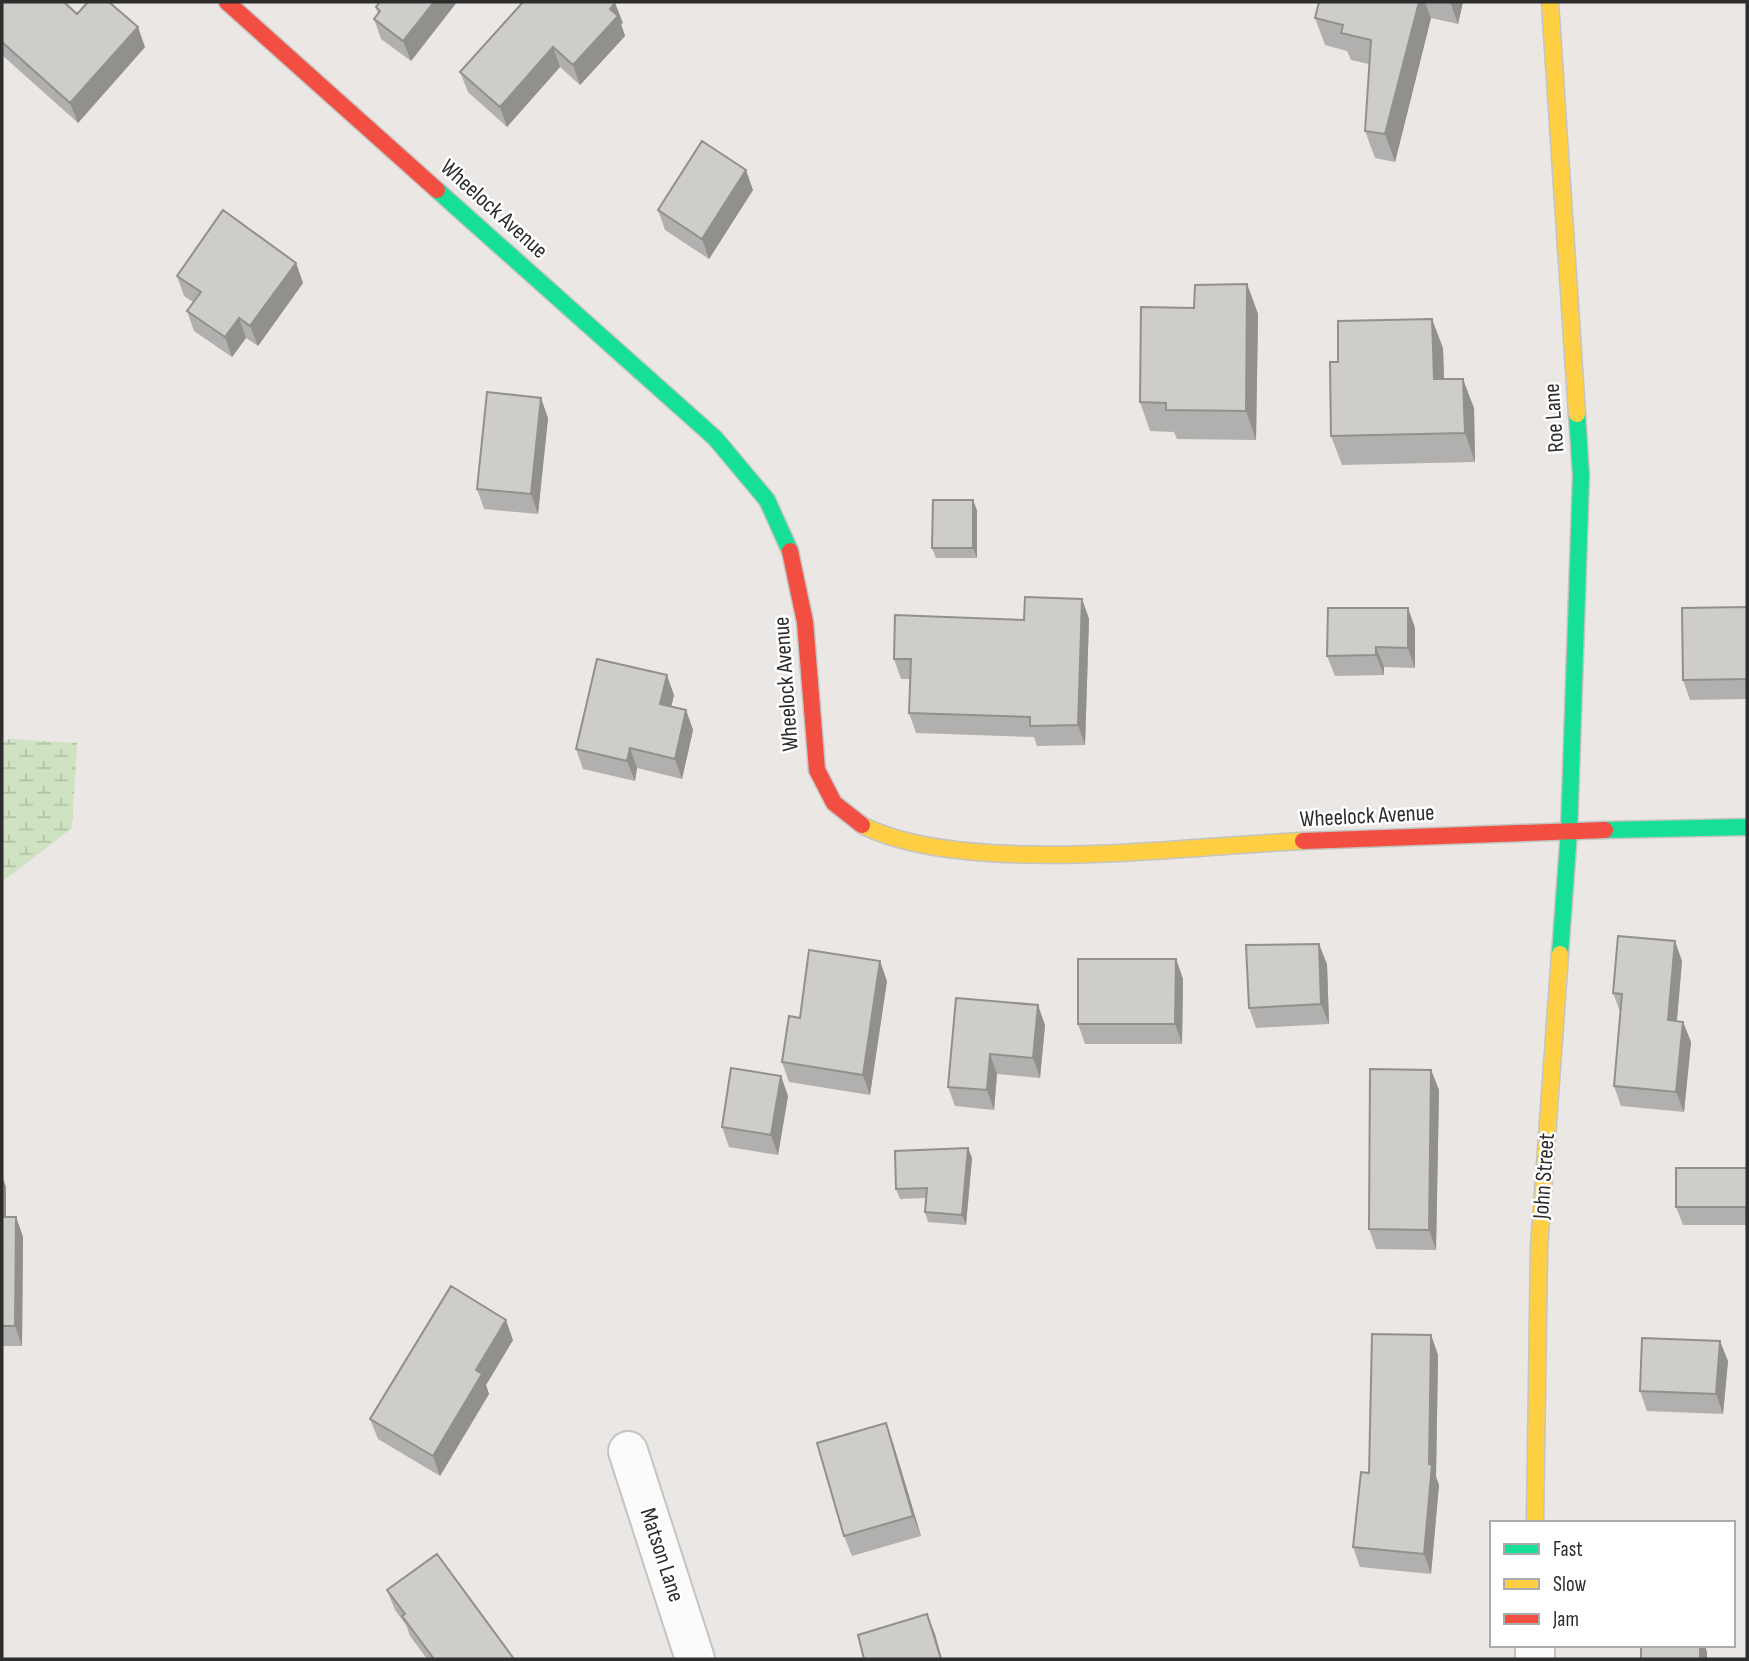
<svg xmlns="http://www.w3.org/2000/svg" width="1749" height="1661" viewBox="0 0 1749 1661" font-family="'Sofia Sans Condensed',sans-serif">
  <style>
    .wetland { fill: url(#wetland-marsh) }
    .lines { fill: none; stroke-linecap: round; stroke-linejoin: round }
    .street-casing { stroke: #c4c4c3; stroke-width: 42 }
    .fast-casing { stroke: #c4c4c3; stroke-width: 19 }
    .slow-casing { stroke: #c4c4c3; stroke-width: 19 }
    .jam-casing { stroke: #c4c4c3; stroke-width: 19 }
    .street { stroke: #fcfbfb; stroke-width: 38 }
    .fast { stroke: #16e098; stroke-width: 16 }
    .slow { stroke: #ffcf43; stroke-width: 16 }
    .jam { stroke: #f24e42; stroke-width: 16 }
    .wall { fill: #b2b0ae }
    .shaded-wall { fill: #91908d }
    .building { fill: #cfcdca; stroke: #91908d; stroke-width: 2 }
    .labels { text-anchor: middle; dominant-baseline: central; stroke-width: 5; stroke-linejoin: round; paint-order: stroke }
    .street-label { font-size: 23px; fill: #2d2d2d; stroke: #fff }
  </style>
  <defs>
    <pattern id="wetland-marsh" width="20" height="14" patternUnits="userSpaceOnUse" patternTransform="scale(1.75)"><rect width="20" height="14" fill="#cfe2c1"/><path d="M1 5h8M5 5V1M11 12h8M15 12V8" fill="none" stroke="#b2c2a6"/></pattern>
  </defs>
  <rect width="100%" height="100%" fill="#eae7e4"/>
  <!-- wetland -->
  <path class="wetland" d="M9,739l68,4 -5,85 -70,54v-139z"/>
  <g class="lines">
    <!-- street casing -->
    <g class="street-casing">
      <path id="street" d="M628,1451l67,208
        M1535,1645v14"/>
    </g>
    <!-- fast casing -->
    <g class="fast-casing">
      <path id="fast" d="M437,190l278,248 52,62 23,51
        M1605,830l142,-3
        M1560,954l9,-123 12,-355 -4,-62"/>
    </g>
    <!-- slow casing -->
    <g class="slow-casing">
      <path id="slow" d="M1550,2l27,412
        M862,825c101,52 326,21 441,16
        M1535,1523l4,-275 21,-294"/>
    </g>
    <!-- jam casing -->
    <g class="jam-casing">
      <path id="jam" d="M227,2l210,188
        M790,551l15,71 12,148 17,33 28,22
        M1303,841l302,-11"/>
    </g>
    <!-- street -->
    <use href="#street" class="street"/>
    <!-- fast -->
    <use href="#fast" class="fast"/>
    <!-- slow -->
    <use href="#slow" class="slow"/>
    <!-- jam -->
    <use href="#jam" class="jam"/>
  </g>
  <!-- wall -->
  <path class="wall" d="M2,2l75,12 68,33 -67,76 -76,-68z
    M457,2l-46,59 -30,-22 -7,-20 4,-5 -2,-7z
    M1319,2h144l-5,22 -27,-6 -36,144 -20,-4 -10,-27 4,-67 -18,-4 -4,-9 -22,-6 -10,-27z
    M623,23l-2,1 4,12 -45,49 -20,-18 -53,60 -39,-35 -8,-20z
    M753,190l-44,69 -44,-29 -7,-20z
    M296,263l7,20 -45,63 -12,-8 -14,19 -38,-26 -7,-20 6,-9 -9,-6 -7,-20z
    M1247,284l11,30 -2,126 -79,-1 -3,-7 -24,-1 -10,-29 54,-94z
    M1443,348l1,31 30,29 1,54 -133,3 -11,-29 7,-74z
    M548,418l-10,96 -54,-5 -7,-20z
    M977,510v48h-41l-4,-10z
    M1082,599l7,20 -4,126 -48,1 -3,-9 -118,-4 -7,-20 1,-34h-9l-7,-20 130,-39z
    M1747,607v92l-57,1 -7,-20z
    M1408,608l7,20v40l-31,-1v8l-49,1 -8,-20z
    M674,695l-3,12 15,3 7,20 -11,49 -45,-11 -2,13 -52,-12 -7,-20z
    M1176,959l7,20 -1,65h-97l-7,-20z
    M1682,961l-5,60 6,1 8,20 -7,70 -63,-6 -7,-20 6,-74 -7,-19z
    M1327,964l2,60 -73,4 -7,-20z
    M887,981l-17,114 -81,-13 -7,-20 18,-44z
    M956,998l89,27 -5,53 -43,-4 -3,36 -39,-4 -7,-19z
    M1431,1070l8,20 -3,160 -60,-1 -7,-20z
    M781,1076l7,20 -10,59 -49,-8 -7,-20z
    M968,1148l4,10 -6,67 -38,-3 -3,-10 1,-14 -26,1 -4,-10z
    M1747,1168v66v-9h-64l-7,-18z
    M2,1176l4,11v30h10l7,20 -1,109h-20z
    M1431,1335l7,20 -2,122 3,8 -8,89 -71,-7 -7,-20 16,-74z
    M513,1340l-27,45 3,9 -49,82 -62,-37 -8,-20z
    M1728,1361l-5,53 -76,-3 -7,-20z
    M893,1443l28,93 -69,20 -8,-20z
    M387,1590l127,69h-87l-17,-23 -4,-11 -11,-15z"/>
  <!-- shaded-wall -->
  <path class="shaded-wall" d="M434,2h23l-46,59 -8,-20z
    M1419,2h6l6,16 -36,144 -10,-28z
    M1450,2h13l-5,22z
    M615,3l8,20 -2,1 4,12 -45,49 -7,-20 37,-56z
    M138,27l7,20 -67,76 -8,-20z
    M553,47l7,20 -53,60 -7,-20z
    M746,170l7,20 -44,69 -7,-20z
    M296,263l7,20 -45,63 -8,-20z
    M1247,284l11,30 -2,126 -10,-29z
    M239,318l7,20 -14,19 -7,-20z
    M1432,319l11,29 2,60 -11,-29z
    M1463,379l11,29 1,54 -10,-29z
    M541,398l7,20 -10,96 -7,-20z
    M973,500l4,10v48l-4,-10z
    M1082,599l7,20 -4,126 -7,-20z
    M1408,608l7,20v40l-7,-20z
    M1376,647l8,20v8l-8,-20z
    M667,675l7,20 -7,29 -7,-20z
    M686,710l7,20 -11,49 -7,-20z
    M630,748l7,20 -2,13 -8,-20z
    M1675,941l7,20 -7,79 -7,-20z
    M1319,944l8,20 2,60 -8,-20z
    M1176,959l7,20 -1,65 -7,-20z
    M880,961l7,20 -17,114 -7,-20z
    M1038,1005l7,20 -5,53 -7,-20z
    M1683,1022l8,20 -7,70 -8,-20z
    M990,1054l7,20 -3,36 -7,-20z
    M1431,1070l8,20 -3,160 -7,-20z
    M781,1076l7,20 -10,59 -7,-20z
    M968,1148l4,10 -6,67 -4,-10z
    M2,1176l4,11v50l-4,-11z
    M16,1217l7,20 -1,109 -7,-20z
    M506,1320l7,20 -27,45 3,9 -49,82 -7,-20 43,-86z
    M1431,1335l7,20 -2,122 3,8 -8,89 -7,-20 5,-90z
    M1720,1341l8,20 -5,53 -7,-20z
    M886,1423l7,20 28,93 -8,-20z
    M927,1614l8,20 7,25h-1z
    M1700,1645h5l2,7v7h-7z"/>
  <!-- building -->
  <path class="building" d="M2,2h62l13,12 11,-12h21l29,25 -68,76 -68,-61z
    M380,2h54l-31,39 -29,-22 6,-8 -4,-4z
    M523,2h91l1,1 -5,6 8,7 -45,49 -20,-18 -53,60 -40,-35z
    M1319,2h100l-34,132 -20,-3 6,-91 -30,-7 2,-8 -28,-7z
    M702,141l44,29 -44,69 -44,-29z
    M223,210l73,53 -46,63 -11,-8 -14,19 -38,-26 14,-19 -24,-16z
    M1247,284l-1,127 -80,-1v-7l-26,-1 1,-95 53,1 1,-23z
    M1432,319l2,60h29l2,54 -134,3 -1,-74h8v-41z
    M487,392l54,6 -10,96 -54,-5z
    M933,500h40v48h-41z
    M1025,597l57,2 -4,126 -48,1v-9l-121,-4 2,-54h-17l1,-44 129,5z
    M1747,607v72l-64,1 -1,-72z
    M1328,608h80v40l-32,-1v8l-49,1z
    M597,659l70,16 -7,29 26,6 -11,49 -45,-11 -3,13 -51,-12z
    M1618,936l57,5 -7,79 15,2 -7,70 -62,-6 8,-92 -9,-1z
    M1319,944l2,60 -72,4 -3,-63z
    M809,950l71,11 -17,114 -81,-13 7,-46 11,2z
    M1078,959h98l-1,65h-97z
    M956,998l82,7 -5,53 -43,-4 -3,36 -39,-3z
    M731,1068l50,8 -10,59 -49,-8z
    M1370,1069l61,1 -2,160 -60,-1z
    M968,1148l-6,67 -37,-3 2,-24 -31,1 -1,-38z
    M1676,1168h71v64l-1,-25h-70z
    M2,1217h14l-1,109h-13z
    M451,1286l55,34 -30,50 6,4 -49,82 -63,-37z
    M1372,1334l59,1 -2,129 3,1 -8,89 -71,-7 8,-75 8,1z
    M1642,1338l78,3 -4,53 -76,-3z
    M886,1423l27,93 -69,20 -27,-93z
    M437,1554l77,105h-80l-32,-43 3,-2 -18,-24z
    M927,1614l14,45h-77l-6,-24z
    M1641,1645h59v14h-59z"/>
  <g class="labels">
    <!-- street labels -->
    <g class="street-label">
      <text transform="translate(494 209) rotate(42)">Wheelock Avenue</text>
      <text transform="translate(1554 418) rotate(-94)">Roe Lane</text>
      <text transform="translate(786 684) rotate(-94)">Wheelock Avenue</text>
      <text transform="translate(1367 816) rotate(-3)">Wheelock Avenue</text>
      <text transform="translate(1544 1176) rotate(-86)">John Street</text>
      <text transform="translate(662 1555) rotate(72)">Matson Lane</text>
    </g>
  </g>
  <!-- border -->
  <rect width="1749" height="1661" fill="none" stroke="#2d2d2d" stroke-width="7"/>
  <!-- legend -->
  <rect x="1490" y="1521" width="245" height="126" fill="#ffffff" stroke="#ababab" stroke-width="2"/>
  <rect x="1504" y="1544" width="35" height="10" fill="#16e098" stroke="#ababab" stroke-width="2"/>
  <text x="1553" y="1556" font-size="21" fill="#2d2d2d">Fast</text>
  <rect x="1504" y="1579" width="35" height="10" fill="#ffcf43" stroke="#ababab" stroke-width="2"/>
  <text x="1553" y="1591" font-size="21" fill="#2d2d2d">Slow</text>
  <rect x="1504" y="1614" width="35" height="10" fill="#f24e42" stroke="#ababab" stroke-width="2"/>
  <text x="1553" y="1626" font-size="21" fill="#2d2d2d">Jam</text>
</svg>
